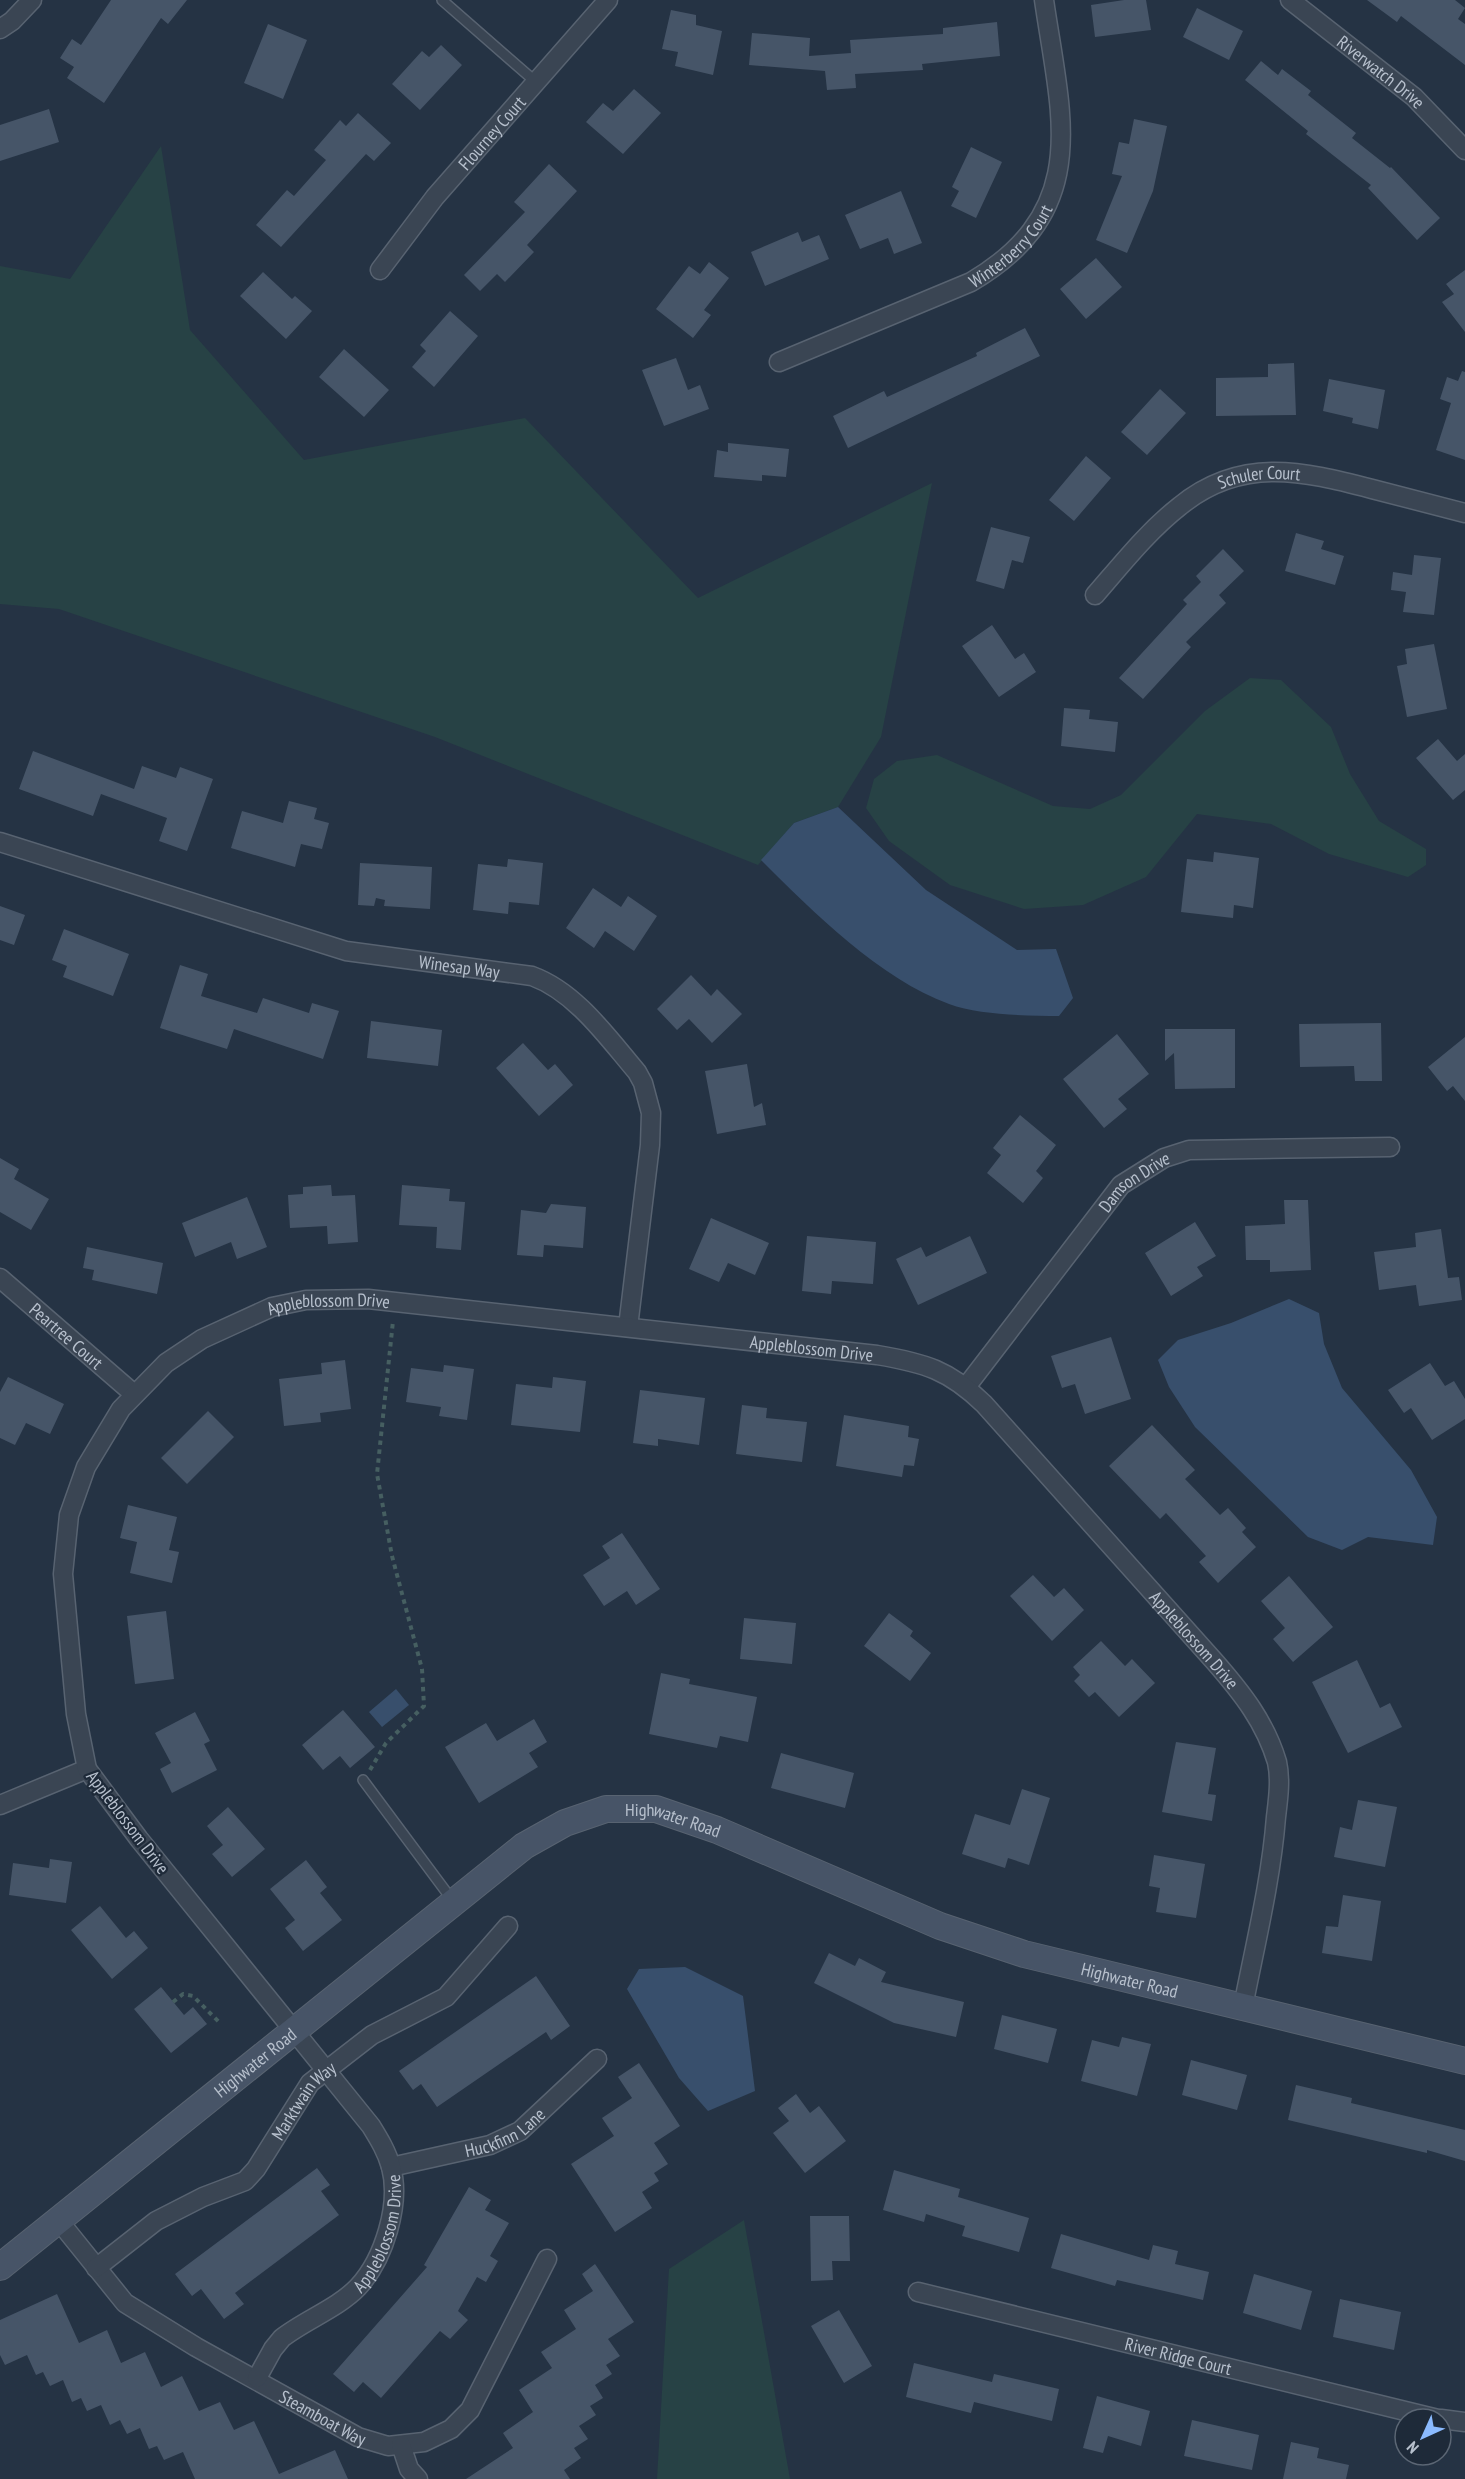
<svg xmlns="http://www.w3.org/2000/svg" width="1465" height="2479" viewBox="0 0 1465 2479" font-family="'PT Sans Narrow',sans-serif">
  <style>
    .green { fill: #274245 }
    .water { fill: #384f6c }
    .building { fill: #465568 }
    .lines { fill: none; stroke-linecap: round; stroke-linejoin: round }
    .lane-casing { stroke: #586371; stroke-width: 12 }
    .street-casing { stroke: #586371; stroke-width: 21 }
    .secondary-casing { stroke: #586371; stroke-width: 28 }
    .path { stroke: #465f61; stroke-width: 4; stroke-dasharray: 4.5 4.5; stroke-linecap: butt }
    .lane { stroke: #3a4553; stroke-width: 9 }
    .street { stroke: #3a4553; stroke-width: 18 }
    .secondary { stroke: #475467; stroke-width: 26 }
    .labels { text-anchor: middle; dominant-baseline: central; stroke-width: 4.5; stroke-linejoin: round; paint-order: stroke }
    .street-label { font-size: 18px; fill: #b7c0cd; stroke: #1e2a39 }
  </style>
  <rect width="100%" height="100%" fill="#253344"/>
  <!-- green -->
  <path class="green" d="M161,146l29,184 114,130 221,-42 173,180 234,-115 -51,254 -43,70 -44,16 -36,42 -323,-128 -376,-128 -59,-5v-338l70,13z
    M1250,678l31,2 50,47 19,47 29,47 47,28v16l-18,12 -79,-23 -58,-30 -74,-10 -51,63 -63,28 -59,4 -74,-24 -61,-44 -23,-33 8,-29 23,-18 40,-6 116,51 37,3 31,-14 84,-84z
    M744,2220l46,259h-133l12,-210z"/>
  <!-- water -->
  <path class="water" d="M838,807l88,83 91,60 39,-1 17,49 -14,18c-32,0 -80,-1 -110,-12 -69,-25 -137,-93 -188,-144l33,-37z
    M1289,1299l30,14 5,31 18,44 69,82 26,47 -4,28 -65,-8 -26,13 -34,-13 -113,-110 -26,-40 -11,-27 20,-20 53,-17z
    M396,1689l13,16 -27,22 -13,-15z
    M685,1967l58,29 12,95 -47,20 -29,-33 -52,-89 12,-20z"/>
  <!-- building -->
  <path class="building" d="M111,0h76l-19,24 -7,-6 -57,85 -37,-25 7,-11 -14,-9 12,-19 9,6z
    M1124,0h22l5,30 -56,7 -4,-32z
    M1367,0h88l10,8 -7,11 7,5v41l-64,-49 -4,6z
    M1197,8l46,23 -14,29 -46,-23z
    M671,10l25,5v10l26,6 -9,44 -38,-9 3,-14 -16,-3z
    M997,22l3,34 -78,8 1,6 -68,4 1,14 -29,2 -2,-19 -76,-6 3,-32 58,5 -1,18 42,-3 -1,-13 93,-6v-6z
    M268,24l39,16 -24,59 -39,-16z
    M441,45l21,20 -42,45 -28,-26 30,-33 7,6z
    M1261,61l17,14 4,-6 29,22 -3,4 48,38 -4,5 38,30 1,-1 49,51 -23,22 -49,-52 3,-3 -65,-51 2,-3 -63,-51z
    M634,89l27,24 -38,41 -37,-32 17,-19 10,8z
    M49,109l10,33 -59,19v-36z
    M358,113l33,30 -17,18 -8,-7 -85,93 -25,-22 31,-35 7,6 32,-36 -12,-10 26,-30 6,6z
    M1134,119l33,7 -14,65 -26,62 -31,-13 26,-64 -10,-2 7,-32 10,2z
    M971,147l31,15 -26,56 -25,-12 8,-15 -7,-4z
    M549,164l28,27 -50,54 7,7 -29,30 -8,-8 -17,17 -16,-16 61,-63 -11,-10z
    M901,191l21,52 -28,11 -6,-16 -28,11 -15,-34z
    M798,232l4,10 17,-7 10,24 -64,27 -14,-34z
    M1096,258l26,29 -36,32 -26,-30z
    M709,262l20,16 -25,32 7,5 -18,23 -37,-29 33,-43 11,8z
    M1465,270v62l-23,-30 12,-8 -8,-10z
    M263,272l29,27 3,-3 17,15 -26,28 -46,-43z
    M450,311l28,25 -44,51 -22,-20 14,-16 -6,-6z
    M1025,328l15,28 -192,92 -15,-32 51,-25 3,6 90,-41 -1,-3z
    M344,349l45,41 -25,27 -45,-40z
    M676,358l12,32 12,-5 9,24 -45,17 -22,-56z
    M1294,363l2,52 -80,1v-38l52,-1v-13z
    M1462,371l3,1v88l-29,-10 15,-47 -11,-4 7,-22 11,4z
    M1329,379l56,11 -7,39 -26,-6 1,-5 -30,-7z
    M1160,389l26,24 -39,42 -26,-23z
    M728,443l61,6 -3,28 -24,-2v6l-48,-4 3,-27 11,2z
    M1086,456l25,22 -37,43 -25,-21z
    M991,527l39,10 -7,26 -11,-3 -8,29 -28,-8z
    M1296,533l28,8 -3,8 23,7 -9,29 -50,-14z
    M1223,549l21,22 -25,24 7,8 -40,39 5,5 -48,52 -24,-21 68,-74 -4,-4 18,-18 -5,-6z
    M1414,555l27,3 -7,57 -31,-3 3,-20 -15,-2 2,-18 19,3z
    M992,625l23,34 9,-6 12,19 -37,25 -37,-51z
    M1434,644l13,65 -40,8 -10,-51 10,-2 -2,-15z
    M1064,708l26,2 -1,9 29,3 -3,30 -54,-6z
    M1438,739l19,22 8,-7v36l-12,10 -37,-42z
    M33,751l101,38 8,-23 34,12 4,-11 33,12 -26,72 -28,-10 8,-23 -66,-24 -8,22 -74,-27z
    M289,801l28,7 -3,11 15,4 -7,26 -21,-5 -6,23 -64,-19 11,-37 41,12z
    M1214,852l45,6 -6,50 -19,-3 -1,13 -52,-6 6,-53 26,3z
    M508,859l35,4 -4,42 -30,-3 -1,12 -35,-4 5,-46 29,3z
    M360,863l72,4 -2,42 -46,-3 1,-6 -9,-2 -2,8 -16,-1z
    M593,888l28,19 7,-11 29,20 -23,35 -29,-20 -11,17 -28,-20z
    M0,906l25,9 -11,30 -14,-5z
    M64,929l65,25 -16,42 -50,-19 4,-11 -15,-6z
    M180,965l28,9 -7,22 56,17 6,-15 46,15 3,-10 27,8 -16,48 -89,-30 -7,20 -67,-21z
    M691,975l20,21 6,-7 25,25 -30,29 -23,-24 -12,11 -20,-21z
    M371,1021l71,9 -4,36 -71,-8z
    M1381,1023l1,58h-27l-1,-15 -54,1 -1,-43z
    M1165,1029h70v59l-60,1 -1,-36 -9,8z
    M1117,1034l32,40 -31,25 9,10 -23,19 -41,-49z
    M1465,1037v64l-12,-15 -6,5 -19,-24z
    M523,1043l25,27 7,-6 18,21 -34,31 -43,-48z
    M747,1064l7,43 8,-4 4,22 -49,9 -12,-63z
    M1020,1115l36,30 -20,26 7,7 -20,25 -36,-30 14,-18 -8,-7z
    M0,1158l19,11 -5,10 35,20 -18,31 -31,-18z
    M331,1185l1,11 23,-1 3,47 -30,2 -1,-18 -37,2 -2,-33 15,-1v-7z
    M402,1185l48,4 -1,12 16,1 -4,48 -25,-2 1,-21 -38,-2z
    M247,1197l20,50 -30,12 -6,-17 -36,15 -13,-34z
    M1284,1200h24l3,70 -41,2v-12h-24l-1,-34 40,-2z
    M551,1204l35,3 -3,41 -39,-3 -1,12 -26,-2 4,-45 25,3z
    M711,1218l58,25 -14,32 -27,-12 -9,19 -30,-13z
    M1195,1222l21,34 -19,11 6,9 -32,20 -26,-43z
    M1441,1229l7,49 11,-1 3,23 -43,6 -3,-21 -37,5 -5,-38 42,-5 -1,-14z
    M807,1236l69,6 -3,42 -41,-3 -1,13 -29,-3z
    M970,1236l17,37 -69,32 -22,-46 25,-12 5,10z
    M87,1247l76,16 -6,31 -65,-14 2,-10 -11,-2z
    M1111,1337l20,62 -46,15 -10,-30 -13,4 -11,-32z
    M345,1360l6,49 -31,4 1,9 -37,4 -5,-47 43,-5 -1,-11z
    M1430,1363l15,23 9,-5 11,18v20l-33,21 -21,-32 -7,5 -16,-23z
    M444,1365l30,4 -7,51 -28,-4 2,-9 -35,-5 5,-34 32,4z
    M8,1377l56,27 -14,30 -24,-11 -11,22 -15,-7v-46z
    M553,1377l33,4 -6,51 -69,-7 5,-41 36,4z
    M640,1390l65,8 -6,47 -41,-6v7l-25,-3z
    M742,1405l25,3 -1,10 41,4 -5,40 -66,-8z
    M208,1411l26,26 -47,47 -26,-26z
    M844,1415l65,11 -1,11 11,2 -5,27 -10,-1 -2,12 -66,-11z
    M1152,1425l43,45 -10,9 35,36 8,-7 18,20 -4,4 14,15 -38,36 -19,-21 7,-6 -40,-43 -6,6 -51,-53z
    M128,1505l49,12 -8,33 10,2 -7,31 -42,-10 7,-31 -17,-4z
    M622,1533l38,56 -24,16 -9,-14 -23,15 -21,-31 27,-17 -8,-12z
    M1033,1575l21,22 10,-9 20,22 -32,31 -42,-45z
    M1289,1576l44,51 -40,35 -20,-23 12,-11 -24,-27z
    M166,1611l8,68 -39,5 -8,-68z
    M889,1613l24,18 -3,5 21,17 -21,28 -46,-35z
    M744,1618l52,5 -4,41 -52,-5z
    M1101,1641l24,25 7,-7 23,24 -36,34 -24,-25 -6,5 -15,-16 6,-6 -7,-8z
    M1357,1660l23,48 10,-5 12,24 -54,26 -36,-71z
    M661,1673l29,6 -1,5 68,13 -9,45 -28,-6 -3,12 -68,-14z
    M343,1710l32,37 -25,21 -10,-12 -17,14 -21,-25z
    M195,1712l15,29 -6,3 13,26 -45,23 -12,-24 11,-6 -16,-30z
    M534,1719l13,23 -18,11 9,14 -59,36 -34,-56 41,-24 11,18z
    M1176,1742l40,6 -8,46 8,1 -4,26 -50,-9z
    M781,1753l73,20 -9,35 -74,-20z
    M1022,1789l28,9 -21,67 -21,-7 -3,10 -43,-14 13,-40 35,11z
    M1358,1800l39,7 -12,60 -51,-10 6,-30 12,3z
    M228,1807l37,42 -33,28 -20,-23 11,-9 -16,-19z
    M1154,1855l51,9 -9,54 -40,-6 4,-24 -11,-2z
    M50,1859l22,3 -6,41 -57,-8 4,-32 36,5z
    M306,1860l21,27 -7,6 22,27 -39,31 -18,-23 10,-8 -25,-31z
    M1343,1895l38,6 -9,60 -50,-8 4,-27 12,1z
    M100,1906l26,32 8,-7 14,17 -36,31 -41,-49z
    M829,1953l26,13 4,-8 27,14 -5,10 83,20 -8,35 -62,-14 -80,-40z
    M536,1976l34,50 -19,14 -5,-8 -109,75 -16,-23 -8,6 -14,-19z
    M161,1987l23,28 9,-8 14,17 -36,29 -37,-44z
    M1002,2015l55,14 -9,34 -54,-14z
    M1122,2037l29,7 -14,52 -56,-15 11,-41 27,7z
    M1191,2060l56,15 -10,35 -55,-15z
    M639,2063l41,63 -26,17 14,21 -14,9 5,8 -17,11 10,16 -37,24 -44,-68 43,-28 -12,-18 30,-20 -14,-21z
    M1296,2085l56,13 -1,5 114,27v31l-38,-11v3l-139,-33z
    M796,2094l14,19 9,-7 27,35 -41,32 -32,-40 16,-12 -11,-13z
    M317,2168l13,17 -9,6 18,24 -104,78 9,11 -20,15 -23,-30 -9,7 -17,-22z
    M894,2170l66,19 -2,8 71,21 -10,34 -57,-16 3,-10 -39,-12 -2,8 -41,-12z
    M469,2187l22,13 -6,10 24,13 -19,33 8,5 -12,21 -9,-5 -19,34 10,9 -18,19 -10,-8 -59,67 -18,-16 -9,10 -21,-18 94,-107 -3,-2z
    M810,2216h39l1,45h-18l1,19 -22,1z
    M1061,2234l88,26 4,-15 25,6 -3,13 34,8 -6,28 -86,-20 -2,6 -64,-18z
    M595,2264l39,58 -26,17 12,17 -14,9 6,9 -17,11 8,13 -13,8 6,9 -17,11 9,13 -14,9 7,10 -17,12 6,9h-104l47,-31 -10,-15 30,-21 -14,-22 33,-22 -11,-16 35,-23 -12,-19 29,-19 -11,-17z
    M1254,2274l58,17 -11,39 -58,-17z
    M57,2294l22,49 28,-13 14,33 24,-11 16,35 21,-11 17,35 21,-9 14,28 20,-9 25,53 56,-24 13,29h-153l-12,-27 -19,8 -7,-14 -8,3 -9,-21 -13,6 -7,-14 -10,5 -9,-20 -14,6 -6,-13 -9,4 -9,-22 -13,6 -7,-14 -7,3 -9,-20 -22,10 -5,-10v-35z
    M1340,2299l61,13 -7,38 -61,-13z
    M839,2310l33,56 -28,17 -33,-57z
    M914,2363l78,19 2,-8 65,15 -7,32 -78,-19 -3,11 -65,-16z
    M1097,2396l53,15 -9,35 -33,-10 -5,17 -20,-5z
    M1192,2420l67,15 -7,35 -68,-14z
    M1291,2442l28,6 -2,10 32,7 -3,14h-63z"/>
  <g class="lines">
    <!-- lane casing -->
    <g class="lane-casing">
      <path id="lane" d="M442,0l95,83
        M363,1780l90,121"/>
    </g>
    <!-- street casing -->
    <g class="street-casing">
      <g id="street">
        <path id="s1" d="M1290,0l124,97 51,53"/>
        <path d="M0,29l12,-8 20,-21"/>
        <path id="s2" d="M380,270l55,-73 173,-197"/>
        <path id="s3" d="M779,362l192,-80c122,-72 90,-165 73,-282"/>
        <path id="s4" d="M1095,595c27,-31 53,-64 85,-89 61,-50 123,-35 192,-17 31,8 62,16 93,24"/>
        <path id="s5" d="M0,842l346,109 186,25c44,16 76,62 105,96l6,11 8,30 -1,32 -22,182"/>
        <path id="s6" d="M0,1278l134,116"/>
        <path id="s7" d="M966,1387l155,-202 43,-27 25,-8 201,-3"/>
        <path d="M0,1805l87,-36"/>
        <path id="s8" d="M391,2167l99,-22 30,-14 77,-72"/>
        <path id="s9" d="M59,2221l66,82 71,44 162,90 30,9 36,-4 27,-13 19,-19 77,-151"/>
        <path id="s10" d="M96,2268l60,-47 47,-24 42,-16 11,-12 54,-86 62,-48 74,-38 62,-71"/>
        <path id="s11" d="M918,2292l520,127"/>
        <path id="s12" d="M257,2378l16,-29 9,-11c23,-18 56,-30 76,-51 26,-28 43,-83 33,-120 -4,-15 -12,-28 -20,-41l-232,-287 -52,-70 -11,-55 -13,-140 6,-59 17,-48 35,-58 45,-46 36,-24 70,-32 34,-7 62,-1 509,56c48,8 72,15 107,49l231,258c27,31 50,60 62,100 4,18 1,38 -1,55 -5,64 -21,128 -33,190"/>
        <path d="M1441,2419l24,3"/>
        <path d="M401,2445l8,24 9,10"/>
      </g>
    </g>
    <!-- secondary casing -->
    <g class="secondary-casing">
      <g id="secondary">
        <path id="s13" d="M0,2267l524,-421 41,-23 41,-14h50l61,21 223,96 84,28 441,107"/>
      </g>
    </g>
    <!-- path -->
    <path class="path" d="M370,1770l16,-27 38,-37 -2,-37 -30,-113 -15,-82 16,-153
      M173,2002l10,-8 10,2 26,26"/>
    <!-- lane -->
    <use href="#lane" class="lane"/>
    <!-- street -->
    <use href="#street" class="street"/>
    <!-- secondary -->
    <use href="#secondary" class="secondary"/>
  </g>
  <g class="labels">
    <!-- street labels -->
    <g class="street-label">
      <text stroke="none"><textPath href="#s1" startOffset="116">Riverwatch Drive</textPath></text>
      <text stroke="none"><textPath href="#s2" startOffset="177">Flourney Court</textPath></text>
      <text stroke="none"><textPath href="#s3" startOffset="262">Winterberry Court</textPath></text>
      <text stroke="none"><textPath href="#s4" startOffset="210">Schuler Court</textPath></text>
      <text stroke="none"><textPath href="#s5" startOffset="477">Winesap Way</textPath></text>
      <text stroke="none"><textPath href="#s7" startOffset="267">Damson Drive</textPath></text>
      <text stroke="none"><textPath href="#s12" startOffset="1386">Appleblossom Drive</textPath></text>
      <text stroke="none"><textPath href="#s6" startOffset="88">Peartree Court</textPath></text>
      <text stroke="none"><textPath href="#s12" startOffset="1872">Appleblossom Drive</textPath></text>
      <text stroke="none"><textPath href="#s12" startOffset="2374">Appleblossom Drive</textPath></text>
      <text transform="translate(128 1822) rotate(53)">Appleblossom Drive</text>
      <text stroke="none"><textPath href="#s13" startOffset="831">Highwater Road</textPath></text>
      <text stroke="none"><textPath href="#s13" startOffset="1317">Highwater Road</textPath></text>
      <text stroke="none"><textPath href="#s13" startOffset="327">Highwater Road</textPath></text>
      <text stroke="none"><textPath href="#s10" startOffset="274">Marktwain Way</textPath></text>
      <text stroke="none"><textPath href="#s8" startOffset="120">Huckfinn Lane</textPath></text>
      <text stroke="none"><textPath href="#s12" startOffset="198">Appleblossom Drive</textPath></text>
      <text stroke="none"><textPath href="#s11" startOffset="268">River Ridge Court</textPath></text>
      <text stroke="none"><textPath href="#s9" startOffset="334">Steamboat Way</textPath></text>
    </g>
  </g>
  <!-- north arrow -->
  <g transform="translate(1423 2437) rotate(225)"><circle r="28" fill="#1e2a39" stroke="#5b6674" stroke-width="1.5"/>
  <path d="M0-4.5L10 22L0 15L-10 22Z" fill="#8bbafe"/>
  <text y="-9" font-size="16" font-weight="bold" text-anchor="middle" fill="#b7c0cd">N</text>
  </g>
</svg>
